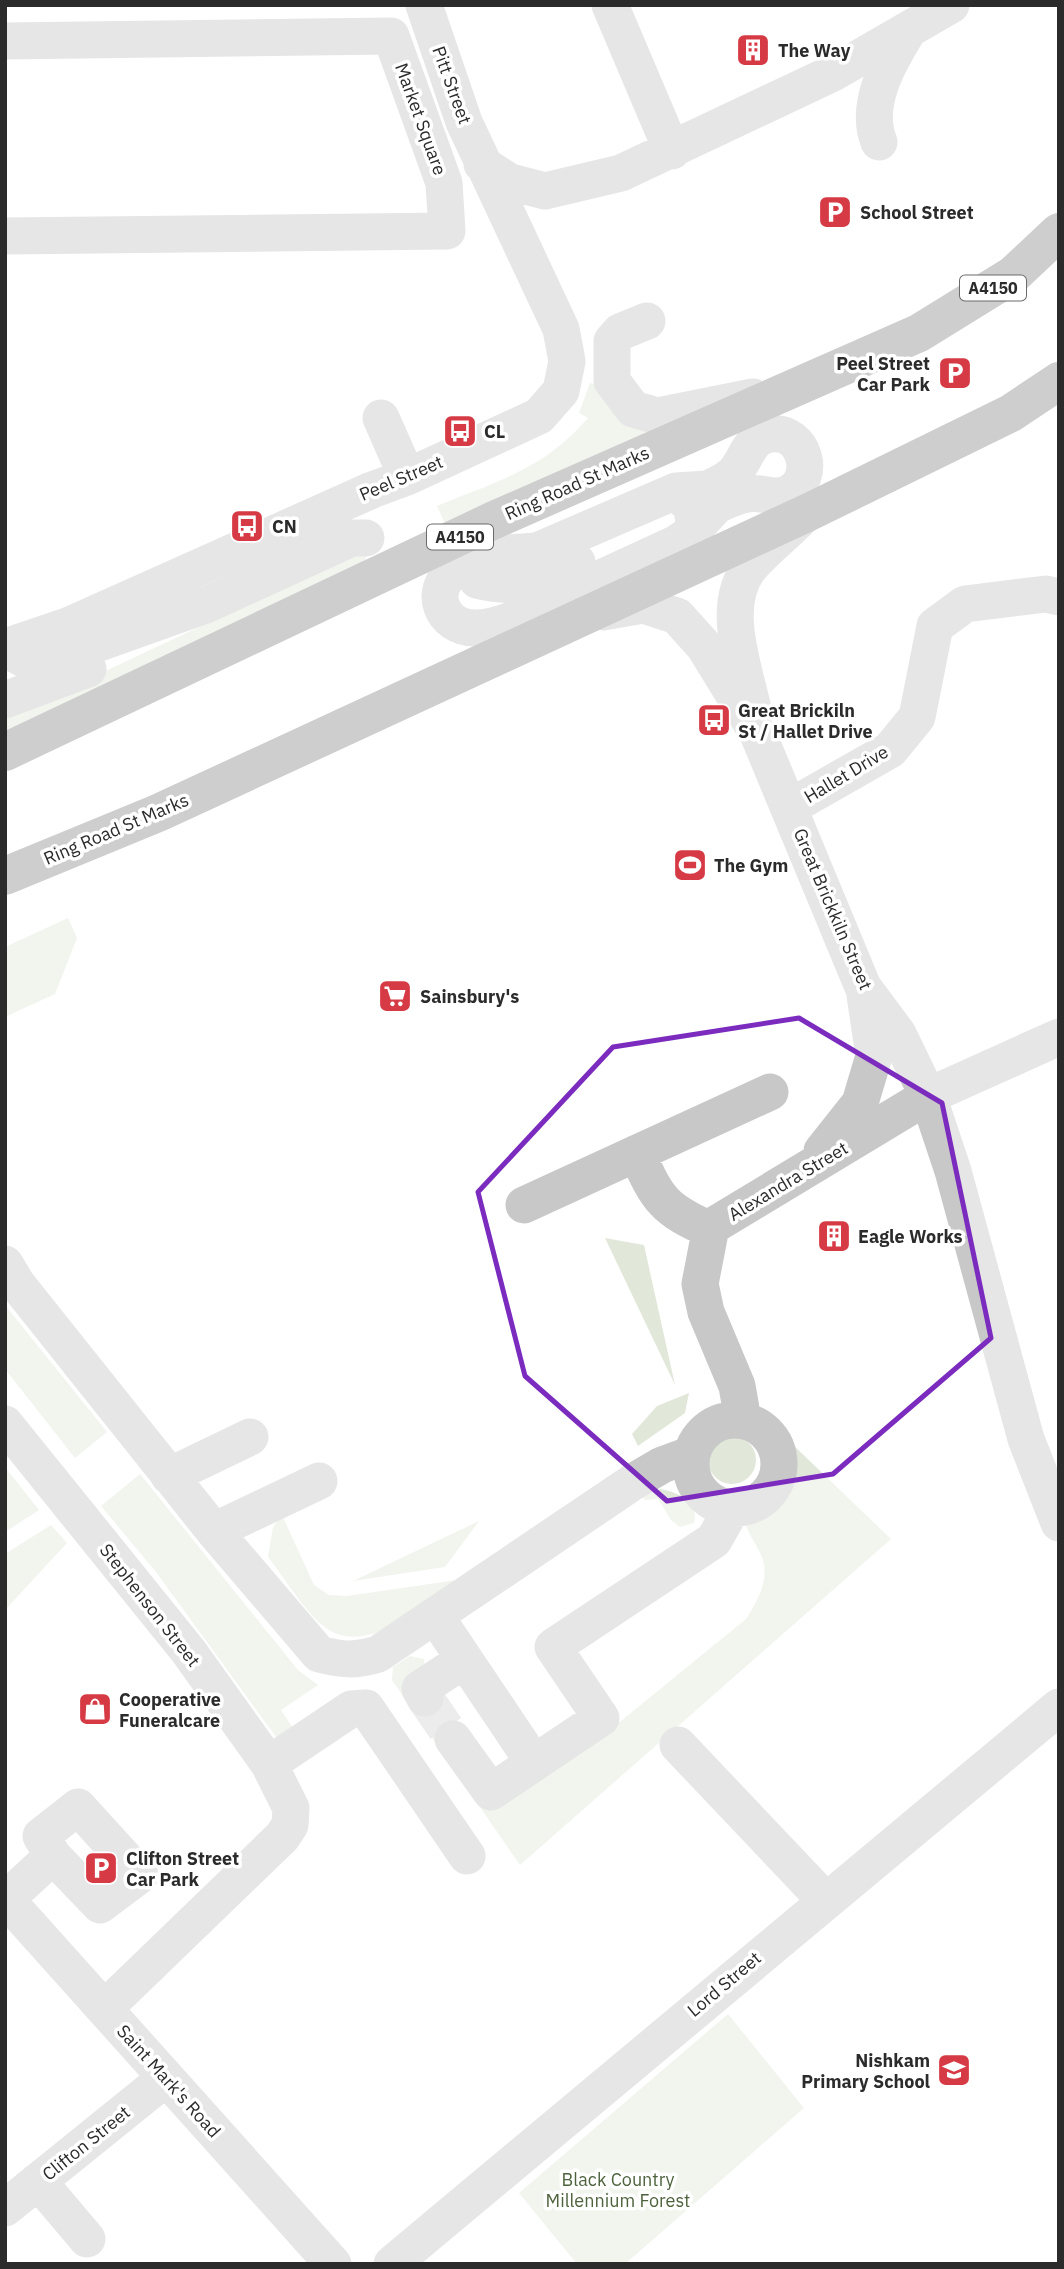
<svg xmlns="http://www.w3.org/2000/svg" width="1064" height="2269" viewBox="0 0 1064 2269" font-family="'IBM Plex Sans',sans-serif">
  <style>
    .green { fill: #e1e8da }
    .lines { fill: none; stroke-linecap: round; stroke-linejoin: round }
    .minor-tunnel { stroke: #d5d5d5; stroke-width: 37; stroke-dasharray: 37 18; stroke-linecap: butt }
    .minor { stroke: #c8c8c8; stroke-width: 37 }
    .highway { stroke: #929292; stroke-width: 38 }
    .marked { fill: none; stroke: #7b2cbf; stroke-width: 5; stroke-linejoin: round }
    .labels { text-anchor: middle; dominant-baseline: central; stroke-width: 7; stroke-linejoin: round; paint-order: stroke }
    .shield { fill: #fff; stroke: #6b6b6b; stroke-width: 2 }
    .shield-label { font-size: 16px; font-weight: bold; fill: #2b2b2b }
    .poi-label { font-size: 18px; font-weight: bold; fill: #2b2b2b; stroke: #fff; text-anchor: start }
    .street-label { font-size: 18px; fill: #2b2b2b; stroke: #fff }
    .park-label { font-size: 18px; fill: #4e633d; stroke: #fff }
  </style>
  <rect width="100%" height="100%" fill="#fff"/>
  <!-- green -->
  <path class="green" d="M590,383l14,3 54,43 -212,97 -9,-20c61,-25 107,-37 151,-88l-9,-5z
    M363,550l5,14 -363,168v-23l77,-27z
    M68,918l9,20 -22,56 -50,23v-70z
    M605,1238l39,7 31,140z
    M5,1305l102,127 -32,26 -70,-89z
    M689,1393l-4,20 -47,33 -6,-12 25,-28z
    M708 1460a24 24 0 1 1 48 0a24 24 0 1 1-48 0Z
    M790,1442l101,97 -371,326 -128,-185 1,-13 17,-11 14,3 1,10 -9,35 27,41 70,52 108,-76 125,-102c11,-18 23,-37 17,-59 -4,-13 -14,-23 -17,-36 4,-11 13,-12 22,-18 20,-16 21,-40 22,-64z
    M5,1467l34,43 -34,22z
    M140,1474l158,196 20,15 -37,25 14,21 -16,10 -123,-169 -55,-66z
    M660,1489c18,3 40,13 34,34l-14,4 -9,-7 -13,-21 -13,1 -2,-3z
    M282,1515l32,70 15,10 18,1 117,-17c-36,23 -96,79 -138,49 -20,-14 -42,-51 -58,-71l5,-30z
    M479,1521l-34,46 -92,14z
    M51,1525l16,18 -62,67v-56z
    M728,2014l76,94 -179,156h-48l-58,-71z"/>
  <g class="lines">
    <!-- minor-tunnel -->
    <path class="minor-tunnel" d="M425,1698l28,41"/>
    <!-- minor -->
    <path class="minor" d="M610,5l62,146
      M5,41l386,-5 53,147 3,48 -442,5
      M879,142c-15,-37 9,-79 29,-111
      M482,164l28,18 35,9 76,-18 212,-100 118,-68
      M647,321l-27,11 -8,9v40l21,28 25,7 95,-19
      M381,418l26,59
      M707,489l-31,2 -139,60c-31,3 -54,-1 -82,19 -28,20 -14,58 20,58 29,0 59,-19 85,-31 39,-18 78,-36 117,-54l12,-8 26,-28
      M684,500c15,-9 34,-13 48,-25 15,-13 15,-38 39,-41 33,-4 47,43 18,59 -14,8 -27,-2 -41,1 -19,3 -38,15 -55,23
      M477,580c42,11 63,-1 100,-18
      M603,612l40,-7 34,11 27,30 54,88 105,253 35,47 30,62 25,75 73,268 33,84
      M5,647l65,-22 302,-135 35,-13 132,-61 22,-25 6,-30 -6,-32 -97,-207 -40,-117
      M5,649l21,11 20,2 162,-58 144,-66h14
      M5,700l83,-31
      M753,709c-9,-42 -34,-105 -2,-143 15,-17 33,-31 48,-46
      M790,807l100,-57 27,-33 18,-91 30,-22 81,-10 13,3
      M822,1151l38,-48 14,-47 -9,-61
      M637,1153c20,46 27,57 74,77
      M524,1205l246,-113
      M5,1264l12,20 197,247 105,123c22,6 37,7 59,0l255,-172 29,-17 30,-11
      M743,1420l-6,-34 -31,-74 -6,-28 11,-57 217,-131 131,-59
      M691 1464a44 44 0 1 1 88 0a44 44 0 1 1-88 0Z
      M5,1424l184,228 80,112 22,44 -1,17 -8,12 -177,171
      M169,1476l81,-39
      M214,1531l105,-50
      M436,1617l98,146 67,-45 -48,-71 161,-107 18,-32
      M425,1698l-5,-9 44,-29
      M453,1739l38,53 43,-29
      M678,1745l147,155
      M269,1764l82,-55 15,-1 101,148
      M78,1807l62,68 -40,30 -47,-49 -12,-20z
      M5,1898l328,366
      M6,1899l47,-43
      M38,2181l49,58
      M5,2208l161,-130
      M392,2264l667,-557"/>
    <!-- highway -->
    <path class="highway" d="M5,752l487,-231 427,-188 94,-58 46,-43
      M5,876l153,-63 649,-300 204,-100 48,-32"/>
  </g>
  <!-- marked area -->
  <path d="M0 0H1064V2269H0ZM799,1018l143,85 49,235 -158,136 -166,27 -142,-125 -47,-184 135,-145z" fill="#fff" fill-opacity=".55" fill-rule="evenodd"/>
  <path class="marked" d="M799,1018l143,85 49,235 -158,136 -166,27 -142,-125 -47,-184 135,-145z"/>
  <!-- icons -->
  <defs>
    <g id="building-square" transform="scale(1.75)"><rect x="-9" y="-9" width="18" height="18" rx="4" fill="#d63a44" stroke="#fff"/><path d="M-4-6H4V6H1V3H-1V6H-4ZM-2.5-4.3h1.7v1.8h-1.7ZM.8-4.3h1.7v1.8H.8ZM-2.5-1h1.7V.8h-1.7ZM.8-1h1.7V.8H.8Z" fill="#fff"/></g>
    <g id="parking-square" transform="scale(1.75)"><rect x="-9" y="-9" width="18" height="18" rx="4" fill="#d63a44" stroke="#fff"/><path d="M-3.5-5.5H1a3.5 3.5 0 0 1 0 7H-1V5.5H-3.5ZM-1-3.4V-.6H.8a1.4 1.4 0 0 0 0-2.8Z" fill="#fff"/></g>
    <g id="bus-square" transform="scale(1.75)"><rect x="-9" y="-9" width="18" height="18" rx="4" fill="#d63a44" stroke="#fff"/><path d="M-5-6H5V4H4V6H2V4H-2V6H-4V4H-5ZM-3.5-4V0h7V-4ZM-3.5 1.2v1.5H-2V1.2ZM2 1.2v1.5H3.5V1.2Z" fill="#fff"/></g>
    <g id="stadium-square" transform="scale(1.75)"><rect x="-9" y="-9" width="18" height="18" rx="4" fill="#d63a44" stroke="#fff"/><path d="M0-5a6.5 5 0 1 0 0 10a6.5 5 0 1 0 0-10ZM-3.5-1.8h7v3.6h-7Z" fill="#fff"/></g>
    <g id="supermarket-square" transform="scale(1.75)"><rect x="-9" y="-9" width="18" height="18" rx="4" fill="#d63a44" stroke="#fff"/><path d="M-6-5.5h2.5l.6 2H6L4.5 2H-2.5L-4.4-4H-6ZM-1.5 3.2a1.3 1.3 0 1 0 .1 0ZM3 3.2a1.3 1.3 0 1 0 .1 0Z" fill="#fff"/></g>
    <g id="shop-square" transform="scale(1.75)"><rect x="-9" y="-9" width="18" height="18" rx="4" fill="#d63a44" stroke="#fff"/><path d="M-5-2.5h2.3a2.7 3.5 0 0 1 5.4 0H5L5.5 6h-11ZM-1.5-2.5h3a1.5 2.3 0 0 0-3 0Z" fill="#fff"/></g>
    <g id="school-square" transform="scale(1.75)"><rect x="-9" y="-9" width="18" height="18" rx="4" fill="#d63a44" stroke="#fff"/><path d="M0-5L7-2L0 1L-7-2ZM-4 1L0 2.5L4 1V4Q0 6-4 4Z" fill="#fff"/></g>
  </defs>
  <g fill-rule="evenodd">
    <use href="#building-square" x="753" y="50"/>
    <use href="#parking-square" x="835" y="212"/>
    <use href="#parking-square" x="955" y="373"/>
    <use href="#bus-square" x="460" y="431"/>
    <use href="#bus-square" x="247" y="526"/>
    <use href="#bus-square" x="714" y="720"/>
    <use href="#stadium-square" x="690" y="865"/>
    <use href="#supermarket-square" x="395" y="996"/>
    <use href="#building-square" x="834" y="1236"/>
    <use href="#shop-square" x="95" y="1709"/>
    <use href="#parking-square" x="101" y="1868"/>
    <use href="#school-square" x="954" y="2070"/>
  </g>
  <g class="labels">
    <!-- shield labels -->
    <g class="shield">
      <rect x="960" y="275.5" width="66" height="25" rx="5"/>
      <rect x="427" y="524.5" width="66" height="25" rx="5"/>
    </g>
    <g class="shield-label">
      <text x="993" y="288">A4150</text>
      <text x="460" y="537">A4150</text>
    </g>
    <!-- poi labels -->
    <g class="poi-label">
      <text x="778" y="50">The Way</text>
      <text x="860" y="212">School Street</text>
      <text x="930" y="363" text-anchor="end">Peel Street<tspan x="930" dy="21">Car Park</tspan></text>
      <text x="484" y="431">CL</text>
      <text x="272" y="526">CN</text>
      <text x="738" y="710">Great Brickiln<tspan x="738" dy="21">St / Hallet Drive</tspan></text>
      <text x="714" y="865">The Gym</text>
      <text x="420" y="996">Sainsbury's</text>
      <text x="858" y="1236">Eagle Works</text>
      <text x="119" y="1699">Cooperative<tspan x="119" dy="21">Funeralcare</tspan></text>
      <text x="126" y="1858">Clifton Street<tspan x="126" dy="21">Car Park</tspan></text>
      <text x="930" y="2060" text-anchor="end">Nishkam<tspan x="930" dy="21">Primary School</tspan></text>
    </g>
    <!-- street labels -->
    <g class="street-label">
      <text transform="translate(452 85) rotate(70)">Pitt Street</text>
      <text transform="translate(421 119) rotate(70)">Market Square</text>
      <text transform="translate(401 478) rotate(-23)">Peel Street</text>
      <text transform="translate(577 483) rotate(-24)">Ring Road St Marks</text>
      <text transform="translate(846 774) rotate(-31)">Hallet Drive</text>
      <text transform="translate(116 829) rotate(-23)">Ring Road St Marks</text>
      <text transform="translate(833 909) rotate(67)">Great Brickkiln Street</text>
      <text transform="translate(788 1181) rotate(-31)">Alexandra Street</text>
      <text transform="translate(150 1605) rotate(52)">Stephenson Street</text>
      <text transform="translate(724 1984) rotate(-40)">Lord Street</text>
      <text transform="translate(169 2081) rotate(48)">Saint Mark's Road</text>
      <text transform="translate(86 2143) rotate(-39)">Clifton Street</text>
    </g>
    <!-- park labels -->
    <g class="park-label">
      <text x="618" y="2179">Black Country<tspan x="618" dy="21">Millennium Forest</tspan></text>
    </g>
  </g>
  <!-- border -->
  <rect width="1064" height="2269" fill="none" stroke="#2b2b2b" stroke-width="14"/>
</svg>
